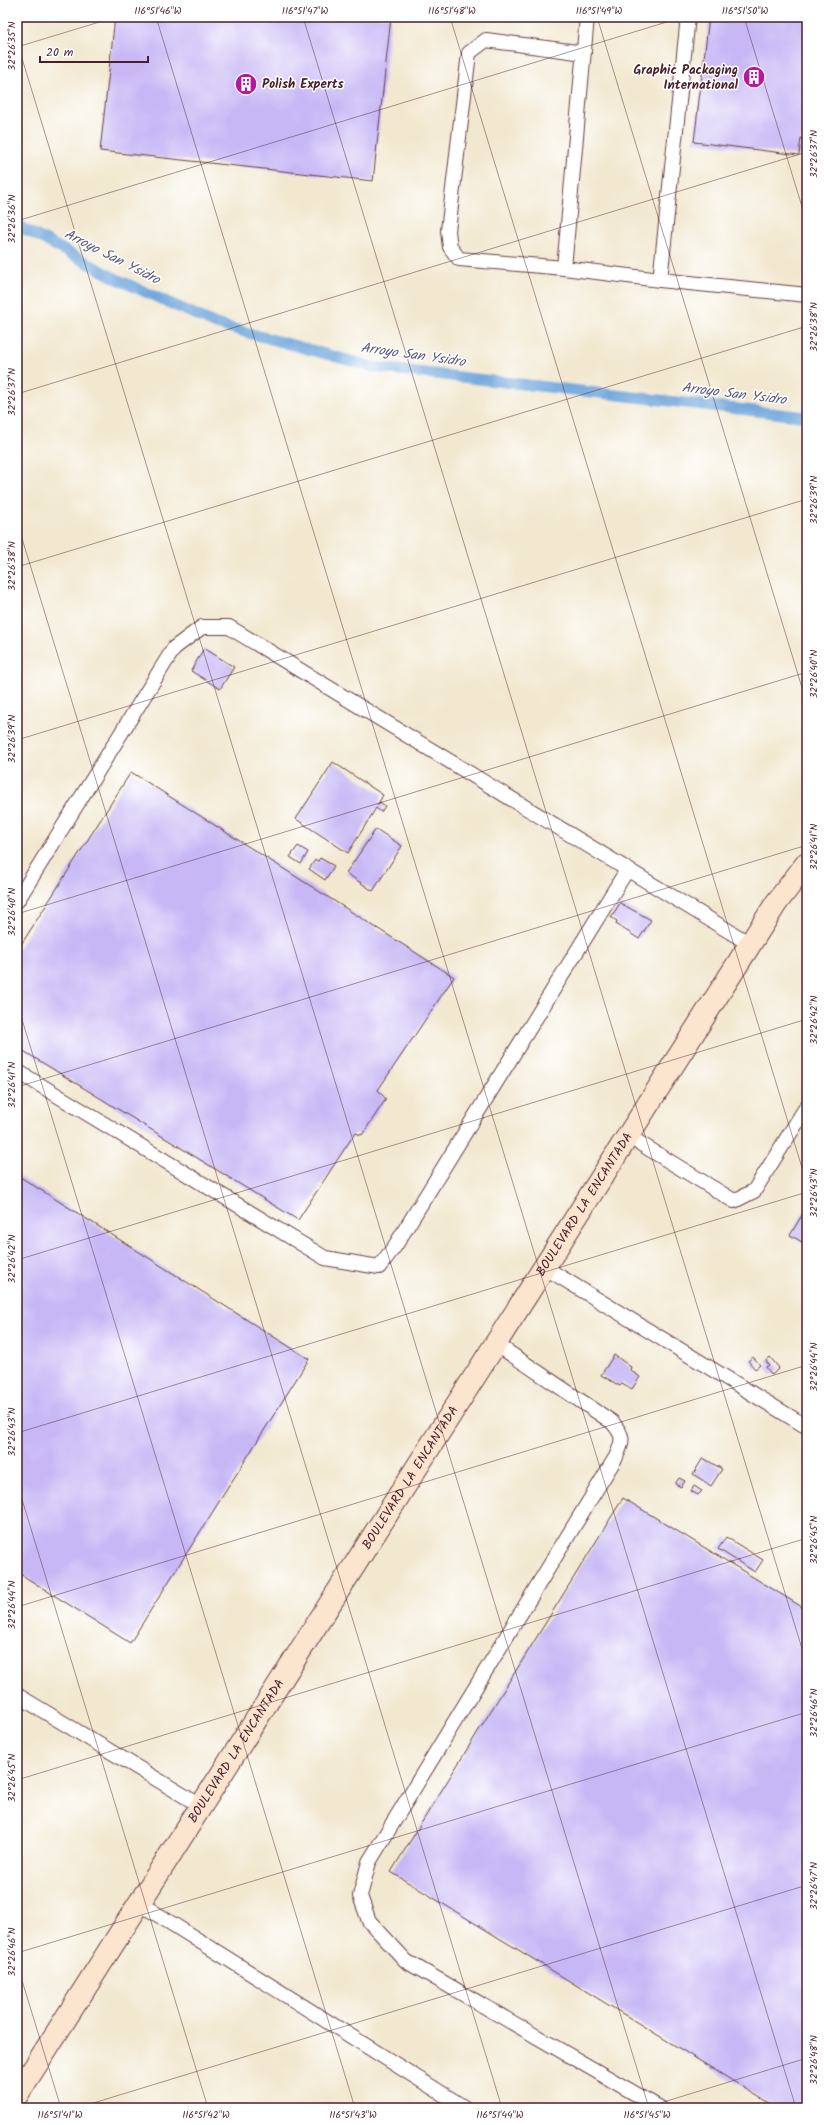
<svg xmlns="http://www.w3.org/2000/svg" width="824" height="2125" viewBox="0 0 824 2125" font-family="Kalam,sans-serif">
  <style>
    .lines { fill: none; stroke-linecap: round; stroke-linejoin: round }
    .stream { stroke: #6ba3da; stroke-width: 11 }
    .building { fill: #c7b8f5 }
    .service-casing { stroke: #633d44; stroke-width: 16 }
    .secondary-casing { stroke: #633d44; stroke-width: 24 }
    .service { stroke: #fff; stroke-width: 14 }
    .secondary { stroke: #fce5cf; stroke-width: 22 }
    .ticks { fill: none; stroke: #4a1f2b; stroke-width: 1; stroke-opacity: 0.45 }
    .labels { text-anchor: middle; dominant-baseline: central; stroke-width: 3; stroke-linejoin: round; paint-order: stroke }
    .poi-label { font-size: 13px; font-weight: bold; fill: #4a1f2b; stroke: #fff; text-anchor: end }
    .street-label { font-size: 13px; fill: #4a1f2b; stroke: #fff }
    .water-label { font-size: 14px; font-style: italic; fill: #595a7a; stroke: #fff }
    .neatline { fill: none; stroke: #4a1f2b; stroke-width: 1.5 }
    .ticks-label { font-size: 10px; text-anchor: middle; fill: #4a1f2b }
  </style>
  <rect width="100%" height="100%" fill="#fff"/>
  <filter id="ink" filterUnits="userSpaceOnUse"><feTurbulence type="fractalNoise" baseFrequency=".025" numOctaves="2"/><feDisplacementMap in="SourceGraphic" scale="8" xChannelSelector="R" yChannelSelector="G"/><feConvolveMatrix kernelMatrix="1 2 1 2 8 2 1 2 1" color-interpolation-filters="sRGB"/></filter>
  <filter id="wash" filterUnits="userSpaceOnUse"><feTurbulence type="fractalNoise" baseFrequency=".012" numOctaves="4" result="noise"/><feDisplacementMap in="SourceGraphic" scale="16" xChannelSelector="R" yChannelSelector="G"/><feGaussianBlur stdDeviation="0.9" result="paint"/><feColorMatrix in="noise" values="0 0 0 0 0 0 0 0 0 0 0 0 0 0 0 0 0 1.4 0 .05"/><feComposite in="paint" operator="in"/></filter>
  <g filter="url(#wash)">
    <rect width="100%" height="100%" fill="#f2e8d0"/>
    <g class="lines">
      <!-- stream -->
      <path class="stream" d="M17,225l102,55 97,44 157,43 434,50"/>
    </g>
    <g id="blocks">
      <!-- building -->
      <path class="building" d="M115,17h276l-18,164 -273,-30z
        M709,17h98v122l-6,-1 -2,17 -105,-13z
        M204,648l30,19 -14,22 -29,-18z
        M333,762l50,33 -6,11 3,-4 5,4 -4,6 -5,-4 -28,45 -52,-34z
        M131,772l323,205 -76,113 8,9 -24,36 -7,-2 -57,87 -281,-173v-96z
        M376,829l26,17 -29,45 -27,-18z
        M298,846l10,6 -7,12 -11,-7z
        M320,858l14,8 -9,14 -16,-11 6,-9 3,1z
        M620,903l31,17 -12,19 -23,-15 1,-3 -6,-4z
        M17,1175l292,184 -179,284 -113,-71z
        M807,1207v38l-17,-10z
        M614,1355l17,12 -1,3 10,7 -8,12 -10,-6 -2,3 -19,-11z
        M753,1357l7,8 -5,4 -7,-8z
        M770,1357l9,11 -7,7 -6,-8 3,-2 -3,-4z
        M703,1458l19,11 -11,17 -18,-12z
        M679,1478l6,3 -4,6 -6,-3z
        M694,1486l8,5 -4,4 -7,-4z
        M623,1498l184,112v498h-30l-386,-236z
        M726,1537l37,23 -8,12 -37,-23z"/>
    </g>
  </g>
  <g filter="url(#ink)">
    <use href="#blocks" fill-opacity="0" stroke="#633d44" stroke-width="1"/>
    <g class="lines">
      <!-- service casing -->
      <g class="service-casing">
        <path id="service" d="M688,17l-28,263 147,15
          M584,53l-98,-13 -17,13 -21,178 2,16 9,12 105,9 96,12
          M564,268l23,-251
          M17,901l157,-253 28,-21h27l521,317
          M17,1071l308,187 54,9 16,-21 232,-376
          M628,1136l106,65 20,-10 53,-85
          M544,1267l263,160
          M496,1344l116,78c13,15 11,18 4,35l-247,405 -9,34 9,25 37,40 254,147
          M17,1695l184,111
          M139,1903l326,205"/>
      </g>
      <!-- secondary casing -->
      <g class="secondary-casing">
        <g id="secondary">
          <path id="s1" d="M17,2095l760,-1193 30,-39"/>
        </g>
      </g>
      <!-- service -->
      <use href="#service" class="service"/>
      <!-- secondary -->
      <use href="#secondary" class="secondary"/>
    </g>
  </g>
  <!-- ticks -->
  <path class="ticks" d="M156,17l640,2091M303,17l504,1648M450,17l357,1167M597,17l210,687M744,17l63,206M17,42l632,2066M17,47l99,-30M17,221l666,-204M17,394l790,-242M17,522l485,1586M17,567l790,-241M17,740l790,-241M17,914l790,-242M17,1003l338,1105M17,1087l790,-242M17,1260l790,-241M17,1433l790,-241M17,1483l191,625M17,1607l790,-242M17,1780l790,-242M17,1953l790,-241M17,1964l44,144M77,2108l730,-223M644,2108l163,-50"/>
  <!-- icons -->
  <defs>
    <g id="building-disc" transform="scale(1.15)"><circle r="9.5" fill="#b5179e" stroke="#fff"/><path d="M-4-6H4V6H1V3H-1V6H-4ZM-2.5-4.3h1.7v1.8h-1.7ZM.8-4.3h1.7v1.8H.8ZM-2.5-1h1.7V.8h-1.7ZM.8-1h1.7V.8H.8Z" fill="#fff"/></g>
  </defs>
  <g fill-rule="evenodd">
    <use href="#building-disc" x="754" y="77"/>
    <use href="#building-disc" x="246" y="84"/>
  </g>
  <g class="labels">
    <!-- poi labels -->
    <g class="poi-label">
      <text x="738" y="70">Graphic Packaging<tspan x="738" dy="15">International</tspan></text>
      <text x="262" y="84" text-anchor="start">Polish Experts</text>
    </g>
    <!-- street labels -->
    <g class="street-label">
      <text stroke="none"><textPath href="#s1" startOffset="1056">BOULEVARD LA ENCANTADA</textPath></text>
      <text stroke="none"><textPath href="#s1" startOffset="732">BOULEVARD LA ENCANTADA</textPath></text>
      <text stroke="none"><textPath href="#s1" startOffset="408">BOULEVARD LA ENCANTADA</textPath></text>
    </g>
    <!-- water labels -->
    <g class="water-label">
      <text transform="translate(112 257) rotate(27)">Arroyo San Ysidro</text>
      <text transform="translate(413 355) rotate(8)">Arroyo San Ysidro</text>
      <text transform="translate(734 394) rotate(7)">Arroyo San Ysidro</text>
    </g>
  </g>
  <!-- margin -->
  <rect width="824" height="2125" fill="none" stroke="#fff" stroke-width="44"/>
  <!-- scale -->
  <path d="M40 56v6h108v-6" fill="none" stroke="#4a1f2b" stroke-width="2"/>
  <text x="46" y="56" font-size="12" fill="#4a1f2b" stroke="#ffffff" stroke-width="3" paint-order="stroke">20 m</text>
  <rect x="22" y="22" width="780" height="2081" class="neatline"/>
  <g class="ticks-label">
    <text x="158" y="14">116°51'46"W</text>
    <text x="305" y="14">116°51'47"W</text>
    <text x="452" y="14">116°51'48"W</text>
    <text x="599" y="14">116°51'49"W</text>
    <text x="745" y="14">116°51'50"W</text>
    <text transform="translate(11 46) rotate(-90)" y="4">32°26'35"N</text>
    <text transform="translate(813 154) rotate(-90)" y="4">32°26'37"N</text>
    <text transform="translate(11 219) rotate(-90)" y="4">32°26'36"N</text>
    <text transform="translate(813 327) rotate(-90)" y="4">32°26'38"N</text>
    <text transform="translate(11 392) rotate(-90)" y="4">32°26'37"N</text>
    <text transform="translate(813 500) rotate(-90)" y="4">32°26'39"N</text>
    <text transform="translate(11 566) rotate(-90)" y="4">32°26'38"N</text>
    <text transform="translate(813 674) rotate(-90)" y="4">32°26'40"N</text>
    <text transform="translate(11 739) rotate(-90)" y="4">32°26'39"N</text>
    <text transform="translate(813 847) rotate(-90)" y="4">32°26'41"N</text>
    <text transform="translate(11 912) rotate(-90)" y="4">32°26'40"N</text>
    <text transform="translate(813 1020) rotate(-90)" y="4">32°26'42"N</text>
    <text transform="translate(11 1085) rotate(-90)" y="4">32°26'41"N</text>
    <text transform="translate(813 1193) rotate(-90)" y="4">32°26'43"N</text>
    <text transform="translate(11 1259) rotate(-90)" y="4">32°26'42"N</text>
    <text transform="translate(813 1367) rotate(-90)" y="4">32°26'44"N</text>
    <text transform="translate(11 1432) rotate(-90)" y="4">32°26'43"N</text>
    <text transform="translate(813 1540) rotate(-90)" y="4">32°26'45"N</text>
    <text transform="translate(11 1605) rotate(-90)" y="4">32°26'44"N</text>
    <text transform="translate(813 1713) rotate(-90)" y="4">32°26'46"N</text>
    <text transform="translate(11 1778) rotate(-90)" y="4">32°26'45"N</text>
    <text transform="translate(813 1886) rotate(-90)" y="4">32°26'47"N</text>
    <text transform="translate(11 1952) rotate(-90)" y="4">32°26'46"N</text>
    <text transform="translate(813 2060) rotate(-90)" y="4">32°26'48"N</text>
    <text x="60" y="2118">116°51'41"W</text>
    <text x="206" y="2118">116°51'42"W</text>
    <text x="353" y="2118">116°51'43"W</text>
    <text x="500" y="2118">116°51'44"W</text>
    <text x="647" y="2118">116°51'45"W</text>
  </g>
</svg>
